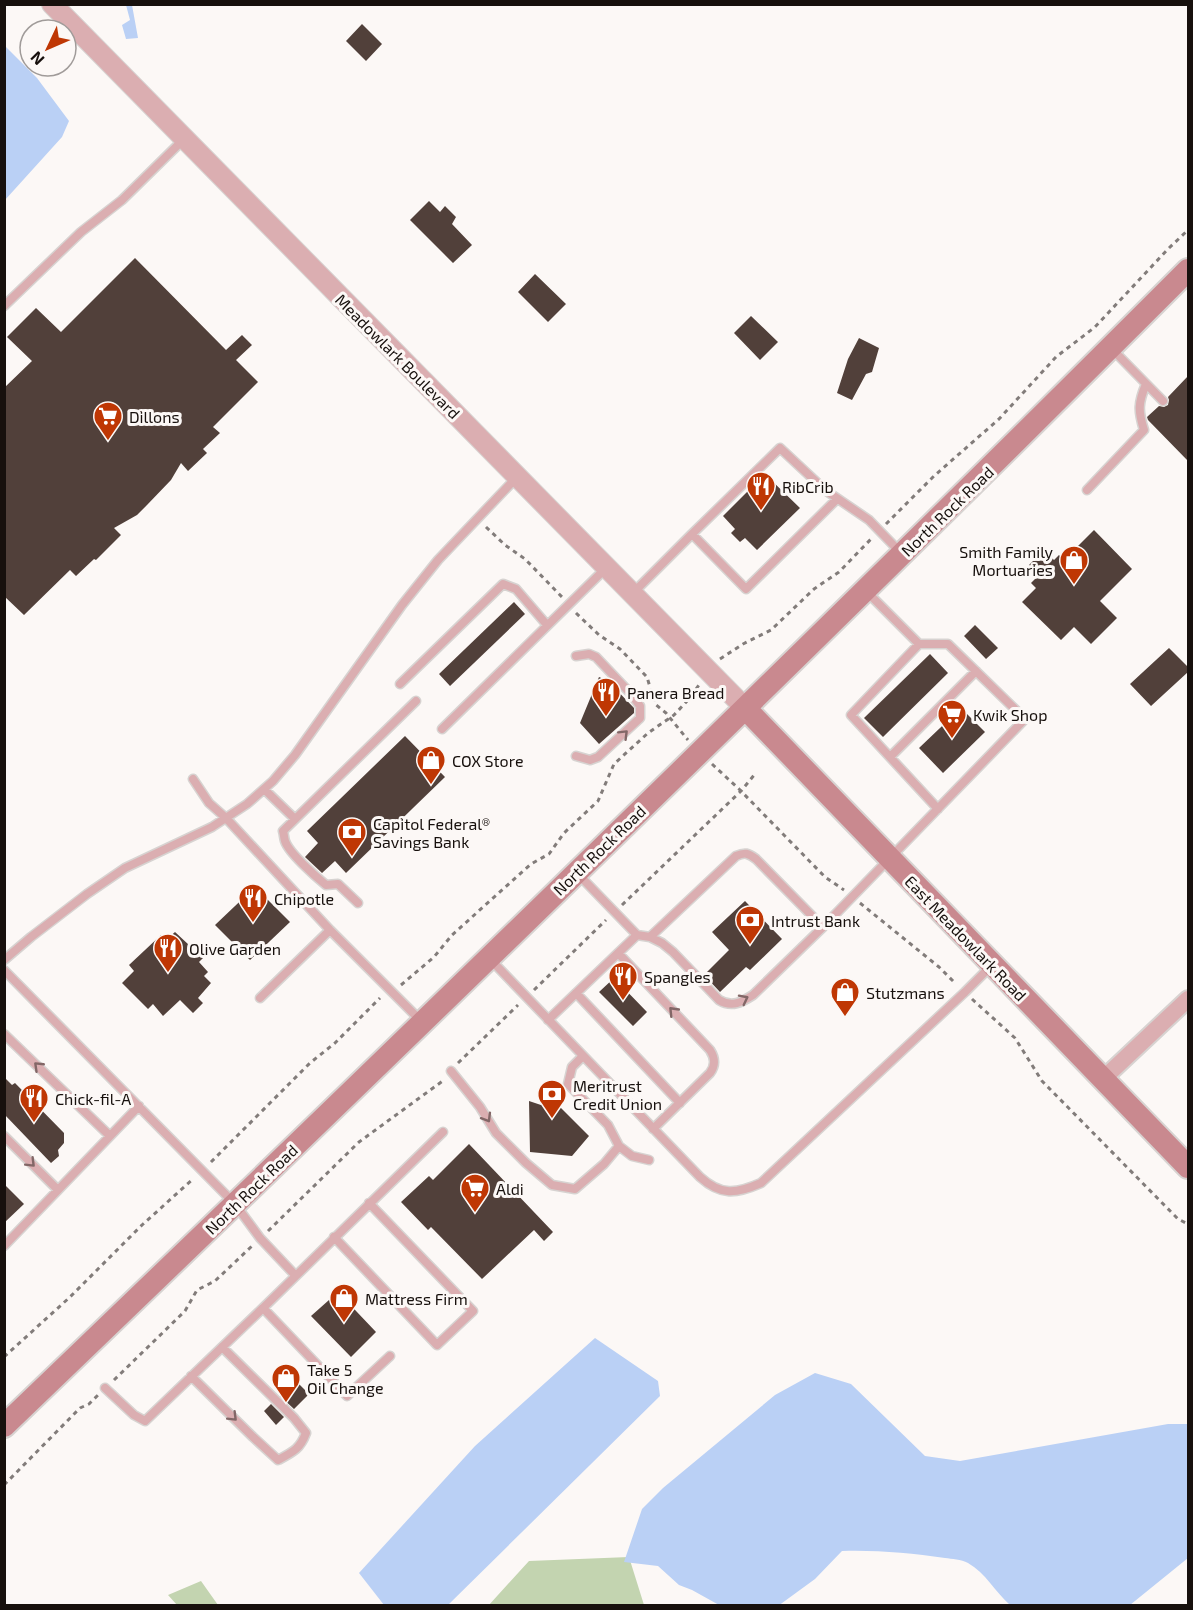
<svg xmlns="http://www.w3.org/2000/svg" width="1193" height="1610" viewBox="0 0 1193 1610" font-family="'Exo 2',sans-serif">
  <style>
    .green { fill: #c3d4b0 }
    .water { fill: #bad0f5 }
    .building { fill: #51403a }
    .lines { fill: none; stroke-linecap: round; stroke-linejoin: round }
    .service-casing { stroke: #d7d3d1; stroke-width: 11 }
    .minor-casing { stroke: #d7d3d1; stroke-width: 20 }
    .tertiary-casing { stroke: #d7d3d1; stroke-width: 22 }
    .secondary-casing { stroke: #d7d3d1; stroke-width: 26 }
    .path { stroke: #827c7a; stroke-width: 3; stroke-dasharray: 4.5 4.5; stroke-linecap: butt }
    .service { stroke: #dbaeb1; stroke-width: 8 }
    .minor { stroke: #dbaeb1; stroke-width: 16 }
    .tertiary { stroke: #dbaeb1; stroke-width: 20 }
    .secondary { stroke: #c9898f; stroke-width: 22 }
    .oneway { stroke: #836767 }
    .labels { text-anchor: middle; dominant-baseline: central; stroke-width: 6; stroke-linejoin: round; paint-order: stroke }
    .street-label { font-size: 16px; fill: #17100d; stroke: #fcf8f6 }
    .poi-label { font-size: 16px; fill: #17100d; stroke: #fcf8f6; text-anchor: start }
  </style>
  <rect width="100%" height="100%" fill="#fcf8f6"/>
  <!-- green -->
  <path class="green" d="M629,1557l15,48 -156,1 41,-45z
    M201,1581l17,24h-41l-9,-10z"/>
  <!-- water -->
  <path class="water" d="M126,5h6l6,33 -12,1 -4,-14 8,-5z
    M5,46l32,32 32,43 -7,16 -57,63z
    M595,1338l63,43 2,15 -212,209h-64l-25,-32 116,-127z
    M815,1373l36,11 74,72 35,5 208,-37h20v134l-58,47h-120c-15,-13 -24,-32 -42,-42 -7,-4 -16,-4 -23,-5 -34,-5 -68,-8 -103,-7l-27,28 -37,27 -59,-1 -27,-15 -13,-5 -21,-19 -34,-4 18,-53 21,-21 112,-93z"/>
  <!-- building -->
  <path class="building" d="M362,24l20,20 -16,17 -20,-20z
    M429,201l11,11 5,-6 11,11 -4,7 20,21 -19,18 -43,-43z
    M135,258l91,92 16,-15 10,10 -16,15 22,22 -45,45 7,6 -17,16 4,4 -19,18 -7,-8 -10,17 -24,25 -10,10 -23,13 7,7 -25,25 -2,-1 -18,17 -6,-6 -46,45 -20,-19v-208l28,-27 -25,-24 29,-29 25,24z
    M535,274l31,30 -18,18 -30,-30z
    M751,316l27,26 -18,18 -26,-27z
    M859,338l20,10 -7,24 -6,2 -14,26 -15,-7 11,-34z
    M1188,376v85l-40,-41 -1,-3 12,-11 5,1 4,-2 1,-5 -1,-3z
    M770,479l30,29 -43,42 -12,-12 -5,4 -9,-9 4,-4 -12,-13 26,-26 5,5z
    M1094,530l38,39 -32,32 17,17 -26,26 -17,-17 -13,13 -39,-38 14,-14 -5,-5 4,-4 -10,-10 19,-19 10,10 5,-5 5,5z
    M514,602l11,12 -75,72 -11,-12z
    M975,625l23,23 -12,11 -22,-23z
    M1169,648l19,19v5l-37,34 -21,-22z
    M930,654l18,19 -65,64 -19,-19z
    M599,677l9,4 26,27v5l-35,31 -19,-21z
    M961,708l24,24 -42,41 -24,-25z
    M405,736l40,41 -99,96 -11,-12 -13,12 -17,-16 13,-14 -11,-12z
    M255,887l35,35 -40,38 -35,-35z
    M745,901l37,38 -32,31 -4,-3 -26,25 -16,-17 25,-25 -17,-18z
    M175,932l28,26 -4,4 9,10 -4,4 7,7 -13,15 5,5 -10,10 -13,-13 -17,16 -10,-12 -5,5 -26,-26 12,-12 -5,-6 32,-30 5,5z
    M614,978l33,34 -14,14 -34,-34z
    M4,1077l8,8 3,-2 49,50v10l-6,7 1,6 -8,7 -47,-49z
    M529,1101l12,4 14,-3 34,34 -17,20 -42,-4z
    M469,1144l84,88 -9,9 -10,-11 -52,49 -51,-52 -3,3 -27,-28 28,-26 4,4z
    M4,1184l20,20 -20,19z
    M338,1292l38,40 -25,25 -40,-41z
    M296,1381l13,13 -15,15 -14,-13z
    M271,1404l13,13 -8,8 -12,-14z"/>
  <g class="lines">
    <!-- service casing -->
    <g class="service-casing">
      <path id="service" d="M4,306l77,-74 41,-32 62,-61
        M1111,348l52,53
        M1087,490l57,-60c-6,-19 -6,-27 2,-46
        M837,499l-91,90 -54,-55 88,-86 45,42 44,30 33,34
        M633,593l59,-59
        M919,644l-68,71 87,94
        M576,656l13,-2 7,3 36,38 8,11v12l-42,39 -8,3 -14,-4
        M400,684l103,-100 13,5 31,36
        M442,729l164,-161
        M890,757l86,-86
        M193,779l16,24 17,15 104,112 91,91
        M264,789l31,30
        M577,873l60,62 13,2 12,6 11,9 46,48c13,8 23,2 34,-5l70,-68
        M358,903l-20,-19 -12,1c-11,-9 -37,-32 -41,-44 -1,-3 -1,-7 -2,-10l133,-130
        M650,937l86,-81c9,-4 12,-3 20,3l67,68 202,-208 -77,-75h-29l-53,-53
        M618,953l92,97c5,8 6,15 0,23l-57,56
        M489,958l211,219c21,19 36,17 61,6l204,-191 27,-27
        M4,960l27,-23 56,-43 38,-26 87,-41 35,-23 26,-23 22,-26 107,-150 36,-45 79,-83
        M4,970l231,234 25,34 35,37
        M576,993l104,110
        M260,998l70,-68
        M548,1020l89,-85
        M4,1034l106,102
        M451,1071l29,36 16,26 30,30 26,22 23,4 29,-25 15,-18 -11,-21 -40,-41 4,-17 11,-11
        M4,1136l54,54
        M619,1146l13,10 17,4
        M334,1237l103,108 36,-34 -104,-108
        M4,1246l135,-140
        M390,1356l-43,40 -84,-88 180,-176
        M191,1376l62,61 25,23c15,-8 22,-11 28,-27l-12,-15 -72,-71
        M105,1388l29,27 11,6 118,-113"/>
    </g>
    <!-- minor casing -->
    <g class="minor-casing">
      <path id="minor" d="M1103,1079l85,-80"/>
    </g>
    <!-- tertiary casing -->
    <g class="tertiary-casing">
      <path id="tertiary" d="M52,4l693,704"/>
    </g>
    <!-- secondary casing -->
    <g class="secondary-casing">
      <path id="secondary" d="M745,708l443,459
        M4,1426c398,-382 794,-766 1184,-1156"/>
    </g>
    <!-- path -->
    <path class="path" d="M886,524l48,-48 65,-57 57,-62 39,-30 73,-78 20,-19
      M486,527l19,18 20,14 37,38
      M576,613l23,22 21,14 27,28 8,27 11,9 22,27
      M720,659l23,-15 28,-14 43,-41 25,-17 32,-33
      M712,764l27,25 86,88 19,13
      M860,903l79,64 17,17
      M622,905l119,-114 14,-17
      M401,985l33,-28 18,-22 79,-71 18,-10 15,-21 34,-32 16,-37 34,-31 26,-18 15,-16 10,-14
      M534,990l72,-70
      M972,999l43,39 27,43 136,138 10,5
      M458,1063l60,-58
      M211,1162l99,-99 25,-20 45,-45
      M268,1231l91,-89 85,-62
      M4,1357l66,-60 72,-72 51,-46
      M114,1380l71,-69 12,-21 18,-9 37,-35
      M4,1485l76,-77 9,-4 9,-9"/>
    <!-- service -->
    <use href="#service" class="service"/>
    <!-- minor -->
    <use href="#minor" class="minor"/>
    <!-- tertiary -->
    <use href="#tertiary" class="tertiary"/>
    <!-- secondary -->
    <use href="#secondary" class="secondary"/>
  </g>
  <!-- one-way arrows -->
  <defs><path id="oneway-chevron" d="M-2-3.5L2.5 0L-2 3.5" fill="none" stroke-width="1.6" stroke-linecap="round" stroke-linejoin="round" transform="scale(1.5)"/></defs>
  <g class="oneway">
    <use href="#oneway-chevron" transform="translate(624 734) rotate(-45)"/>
    <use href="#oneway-chevron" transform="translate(744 999) rotate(-27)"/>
    <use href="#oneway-chevron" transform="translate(673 1011) rotate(-134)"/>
    <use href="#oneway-chevron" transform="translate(38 1066) rotate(-136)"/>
    <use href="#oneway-chevron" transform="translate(487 1118) rotate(59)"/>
    <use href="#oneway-chevron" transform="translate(31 1163) rotate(45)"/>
    <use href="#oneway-chevron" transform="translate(233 1417) rotate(45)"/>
  </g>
  <!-- icons -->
  <defs>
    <g id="supermarket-pin" transform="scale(1.5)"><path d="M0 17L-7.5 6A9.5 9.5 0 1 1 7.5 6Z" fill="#bf3704" stroke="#fcf8f6"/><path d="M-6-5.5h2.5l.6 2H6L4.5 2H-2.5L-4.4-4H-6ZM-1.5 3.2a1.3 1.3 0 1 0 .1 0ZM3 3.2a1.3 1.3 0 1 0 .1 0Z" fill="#fff"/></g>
    <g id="restaurant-pin" transform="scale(1.5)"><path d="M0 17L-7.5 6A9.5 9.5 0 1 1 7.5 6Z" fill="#bf3704" stroke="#fcf8f6"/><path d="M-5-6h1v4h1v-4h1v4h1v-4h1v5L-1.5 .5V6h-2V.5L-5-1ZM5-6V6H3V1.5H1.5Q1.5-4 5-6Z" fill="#fff"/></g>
    <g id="shop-pin" transform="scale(1.5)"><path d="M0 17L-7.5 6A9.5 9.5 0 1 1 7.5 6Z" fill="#bf3704" stroke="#fcf8f6"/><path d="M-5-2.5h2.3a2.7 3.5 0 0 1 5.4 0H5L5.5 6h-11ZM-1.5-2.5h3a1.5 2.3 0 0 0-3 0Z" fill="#fff"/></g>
    <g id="bank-pin" transform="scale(1.5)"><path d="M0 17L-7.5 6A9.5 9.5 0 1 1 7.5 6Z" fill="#bf3704" stroke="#fcf8f6"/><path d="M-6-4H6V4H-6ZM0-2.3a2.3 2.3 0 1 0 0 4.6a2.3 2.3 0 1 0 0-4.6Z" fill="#fff"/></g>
  </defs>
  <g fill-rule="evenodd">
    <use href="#supermarket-pin" x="108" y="416"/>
    <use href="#restaurant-pin" x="761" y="486"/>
    <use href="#shop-pin" x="1074" y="560"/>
    <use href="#restaurant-pin" x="606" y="692"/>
    <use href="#supermarket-pin" x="952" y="714"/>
    <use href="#shop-pin" x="431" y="760"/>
    <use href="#bank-pin" x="352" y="832"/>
    <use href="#restaurant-pin" x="253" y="898"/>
    <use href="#bank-pin" x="750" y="920"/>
    <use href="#restaurant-pin" x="168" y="948"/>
    <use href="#restaurant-pin" x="623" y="976"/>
    <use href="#shop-pin" x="845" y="992"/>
    <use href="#bank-pin" x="552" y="1094"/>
    <use href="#restaurant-pin" x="34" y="1098"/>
    <use href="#supermarket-pin" x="475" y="1188"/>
    <use href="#shop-pin" x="344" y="1298"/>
    <use href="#shop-pin" x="286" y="1378"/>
  </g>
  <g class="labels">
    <!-- street labels -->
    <g class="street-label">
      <text transform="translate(398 356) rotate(45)">Meadowlark Boulevard</text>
      <text transform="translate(947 511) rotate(-44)">North Rock Road</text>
      <text transform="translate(599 850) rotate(-44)">North Rock Road</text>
      <text transform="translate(966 938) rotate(46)">East Meadowlark Road</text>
      <text transform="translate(251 1189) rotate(-44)">North Rock Road</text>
    </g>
    <!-- poi labels -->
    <g class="poi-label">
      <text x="129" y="416">Dillons</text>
      <text x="782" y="486">RibCrib</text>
      <text x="1053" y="551" text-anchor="end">Smith Family<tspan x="1053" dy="18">Mortuaries</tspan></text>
      <text x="627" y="692">Panera Bread</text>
      <text x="973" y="714">Kwik Shop</text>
      <text x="452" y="760">COX Store</text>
      <text x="373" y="823">Capitol Federal®<tspan x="373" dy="18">Savings Bank</tspan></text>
      <text x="274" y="898">Chipotle</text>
      <text x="771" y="920">Intrust Bank</text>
      <text x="189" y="948">Olive Garden</text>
      <text x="644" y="976">Spangles</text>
      <text x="866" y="992">Stutzmans</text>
      <text x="573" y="1085">Meritrust<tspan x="573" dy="18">Credit Union</tspan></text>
      <text x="55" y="1098">Chick-fil-A</text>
      <text x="496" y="1188">Aldi</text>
      <text x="365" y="1298">Mattress Firm</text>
      <text x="307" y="1369">Take 5<tspan x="307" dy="18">Oil Change</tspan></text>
    </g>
  </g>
  <!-- border -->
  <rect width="1193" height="1610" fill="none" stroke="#17100d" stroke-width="12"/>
  <!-- north arrow -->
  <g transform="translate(48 48) rotate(226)"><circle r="28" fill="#fcf8f6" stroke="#a09b99" stroke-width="1.5"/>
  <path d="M0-4.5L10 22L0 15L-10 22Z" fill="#bf3704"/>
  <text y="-9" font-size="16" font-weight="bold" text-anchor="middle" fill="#17100d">N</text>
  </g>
</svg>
